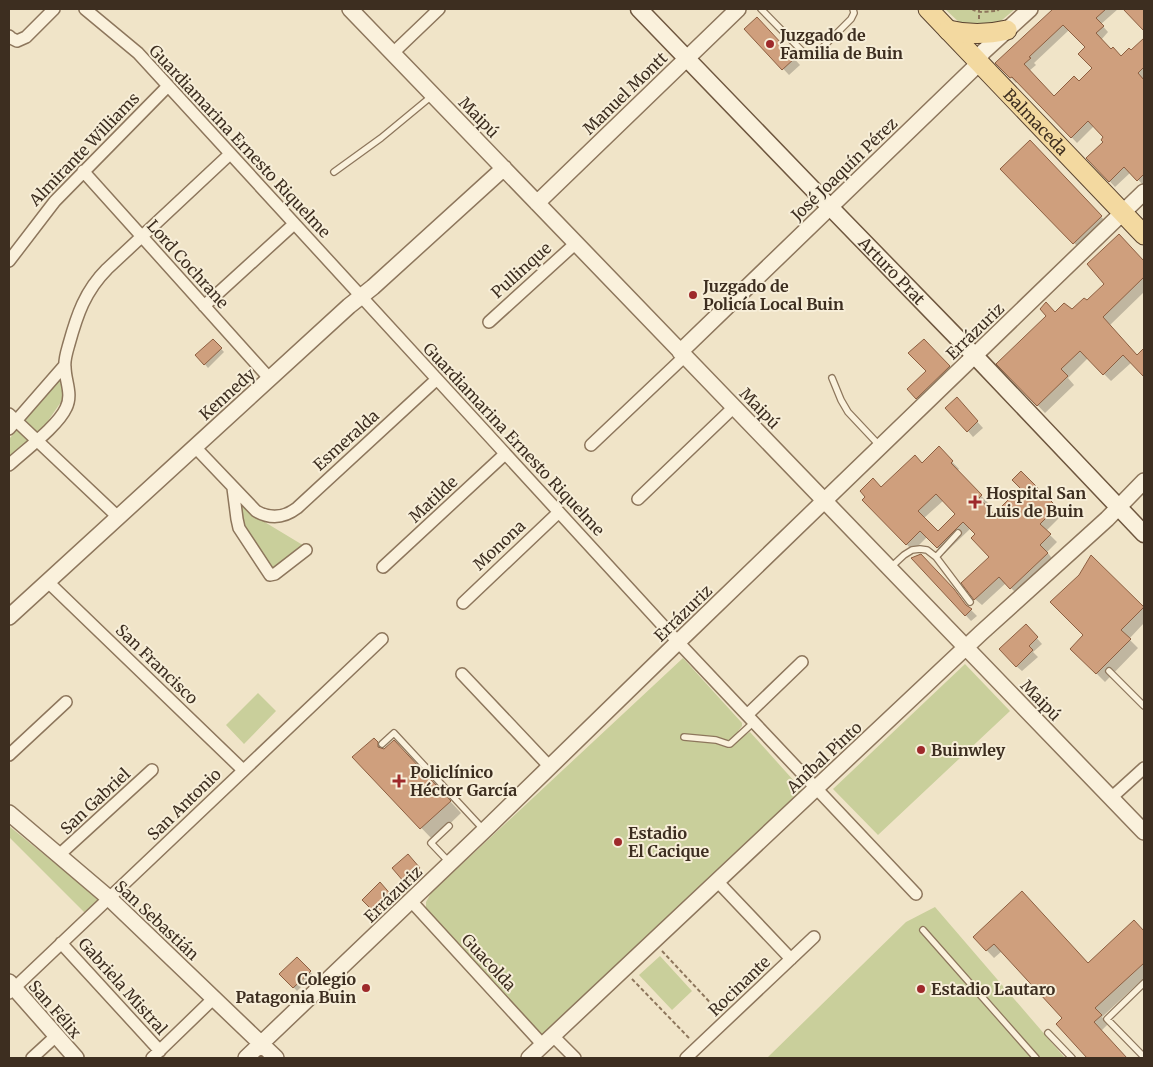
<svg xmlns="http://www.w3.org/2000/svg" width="1153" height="1067" viewBox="0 0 1153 1067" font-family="Merriweather,serif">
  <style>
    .green { fill: #c9cf9b }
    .shadow { fill: #0003; fill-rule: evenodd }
    .building { fill: #cf9f7d; stroke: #8d5f41; fill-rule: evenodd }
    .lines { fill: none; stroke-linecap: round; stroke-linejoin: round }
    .service-casing { stroke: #8d765c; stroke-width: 8 }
    .minor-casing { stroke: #8d765c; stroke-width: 14 }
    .tertiary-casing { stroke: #8d765c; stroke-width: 18 }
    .secondary-casing { stroke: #6f573f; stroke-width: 19 }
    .primary-casing { stroke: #5b4430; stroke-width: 21 }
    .path { stroke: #8d765c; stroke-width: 2; stroke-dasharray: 4 2.5; stroke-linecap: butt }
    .service { stroke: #faf1dc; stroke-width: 5.5 }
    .minor { stroke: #faf1dc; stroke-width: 11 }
    .tertiary { stroke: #faf1dc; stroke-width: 15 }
    .secondary { stroke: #faf1dc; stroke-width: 16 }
    .primary { stroke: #f3d9a0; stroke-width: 19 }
    .poi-dot { fill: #9e2a2b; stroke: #f7eed8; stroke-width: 2 }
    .labels { text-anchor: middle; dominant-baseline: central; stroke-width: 4; stroke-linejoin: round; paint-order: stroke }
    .poi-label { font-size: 16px; font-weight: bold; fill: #3d2e20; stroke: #f7eed8; text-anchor: start }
    .street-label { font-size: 16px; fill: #3d2e20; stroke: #f7eed8 }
  </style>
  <rect width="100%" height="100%" fill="#f0e4c8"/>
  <!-- green -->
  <path class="green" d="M945,9h70l-20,17 -34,-2z
    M60,376l3,23 -24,35 -17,-16z
    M17,430l12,12 -20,18v-21z
    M239,503l19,15 48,29 -33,25 -31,-49z
    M683,658l59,65v3l-4,5 5,5 7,-4 54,60 -261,246 -117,-126v-10l5,-9z
    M965,664l45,47 -132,124 -45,-46z
    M258,693l18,18 -32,33 -18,-19z
    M9,826l91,74 -15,13 -76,-76z
    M935,907l130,151h-296l-1,-1 138,-135z
    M660,956l32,35 -20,19 -33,-35z"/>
  <!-- shadow -->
  <path class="shadow" d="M1054,9h64l-17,15 7,8 -7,8 10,11 10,7 10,-6 13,-13v39l-1,2 1,2v9l-2,2 2,2v91l-13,-14 -16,15 -27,-29 16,-16 1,-5 -11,-11 -17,17 -59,-62 -2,2 -19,-20zM1069,30l17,18 8,20 -15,14 -24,15 -26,-26 7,-6 -2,-2z
    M762,24l38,41 -11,10 -43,-46z
    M1030,142l78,82 -27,26 -80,-81z
    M1119,235l25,27v30l-35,34 29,30 6,-6v25l-12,-13 -21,19 -23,-23 -20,20 6,7 -29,28 -47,-49 58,-51 16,-2 15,-9 19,-18z
    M213,340l11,12 -16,16 -11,-13z
    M924,340l31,32 -32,31 -14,-14 18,-18z
    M962,405l21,23 -10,9 -5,-6z
    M939,448l20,21 -2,2 31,32 -3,3 9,9 28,-27 -1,-15 42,41 -17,17 11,11 -10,10 7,9 -36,34 -12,-12 -24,22 -7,-6 16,-42 -20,-29 -27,26 -17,-17 -14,14 -49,-51 58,-36zM944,500l13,14 -19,18 -14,-14z
    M1092,557l52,52v14l-15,16 9,9 -33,34 -33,-33 13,-14 -5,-60z
    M913,559l46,38 10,11 8,8 -6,5z
    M1026,626l16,18 -9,8 5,5 -16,14 -6,-5z
    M374,740l10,11 22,2 55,60 -28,27 -80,-83z
    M408,856l14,16 -13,12 -15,-16z
    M380,884l16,17 -16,15 -16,-16z
    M1134,922l10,10v46l-42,39 6,7 -7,7 25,27h-37l-32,-34 7,-6 -62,-67 -8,7 -20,-21 114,27z
    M297,958l16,17 -16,16 -16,-17z"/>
  <!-- building -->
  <path class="building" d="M1053,9h53l-10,9 8,8 -8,7 15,16 2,-2 8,9 8,-8 2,2 13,-12v29l-6,6 6,7v94l-7,7 -13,-14 -15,15 -23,-24 17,-16 -2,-2 2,-3 -15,-16 -17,17 -59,-61 -2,1 -15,-15zM1063,25l22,22 -7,7 14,14 -13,13 -5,-5 -20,20 -30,-32 7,-6 -2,-1z
    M1123,9h21v22z
    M757,17l38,41 -13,12 -38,-41z
    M1030,140l72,76 -29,28 -73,-75z
    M1119,234l25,27v16l-41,40 34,38 7,-7v29l-21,-22 -20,20 -23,-24 -19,18 7,7 -31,30 -41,-42 50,-48 -6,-7 6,-7 9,10 9,-9 8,6 12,-11 3,2 17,-16 -17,-20z
    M213,339l9,9 -18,17 -9,-10z
    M924,339l26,27 -34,33 -9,-10 19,-18 -18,-18z
    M957,397l21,24 -11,11 -22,-24z
    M939,446l14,15 -2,2 31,32 -3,3 15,16 26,-26 -8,-8 9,-9 36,36 -17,17 11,10 -11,11 8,8 -38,36 -11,-12 -25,23 -13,-17 28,-26 -18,-19 4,-4 -12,-12 -26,26 -17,-17 -14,14 -44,-45 3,-3 -5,-6 13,-13 8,9 34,-32 7,8zM936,494l19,20 -17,17 -20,-20z
    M921,554l33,35 12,16 6,4 -7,7 -54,-58z
    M1091,555l53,52 -23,23 10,9 -35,35 -26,-25 13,-14 -33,-33 29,-27z
    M1026,624l12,13 -9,9 4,4 -17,17 -17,-18z
    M374,738l4,4v5l6,2 10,-9 57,61 -31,28 -68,-72z
    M408,854l12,14 -16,14 -12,-14z
    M380,882l13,15 -17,17 -14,-14z
    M1022,891l66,72 46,-43 10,11v32l-49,45 7,7 -8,7 33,36h-40l-31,-34 6,-6 -68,-74 -8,7 -13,-14z
    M297,957l14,14 -18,17 -14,-14z"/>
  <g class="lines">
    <!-- service casing -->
    <g class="service-casing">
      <path id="service" d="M761,9l44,45 6,3 6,-4 34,-34 3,-6 -1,-4
        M334,172l47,-34 52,-43
        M832,378l9,22 7,12 31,33
        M936,557l22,-24
        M891,567l13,-12 8,-5 8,-1 7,1 9,7 34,45
        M1109,671l35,35
        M684,737l32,3 12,4h2l24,-22
        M382,744l12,-11 89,96
        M449,862l-18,-19 18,-17
        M923,930l113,128
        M1144,983l-37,36 37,38
        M1048,1033l24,25"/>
    </g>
    <!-- minor casing -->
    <g class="minor-casing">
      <path id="minor" d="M85,9l53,44 540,589 238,252
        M9,36l2,2 6,3 9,-4 28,-28
        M393,53l46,-44
        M83,171l187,208
        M9,261l46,-60 113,-115
        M204,306l90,-82
        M489,322l87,-79
        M9,414l109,103
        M9,429l55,-63
        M591,445l94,-89
        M195,447l61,64c14,8 28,7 41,-3l140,-129
        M9,465c15,-14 49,-39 57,-57 7,-14 -1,-27 -1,-41 -1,-7 2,-16 4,-23 8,-29 16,-53 38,-75l123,-115
        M233,488l4,31 2,9 31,47 5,-1 31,-24
        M638,499l96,-92
        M383,567l122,-113
        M48,582l195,188
        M463,603l96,-91
        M462,674l88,93
        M747,715l55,-53
        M9,755l57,-53
        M1111,798l33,-30
        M59,855l93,-85
        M717,881l74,78
        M411,901l132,144
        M61,943l99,108
        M9,993l373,-354
        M553,1036l22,22
        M32,1058l24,-22
        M152,1058l62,-60
        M686,1058l128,-121"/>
    </g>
    <!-- tertiary casing -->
    <g class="tertiary-casing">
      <path id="tertiary" d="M350,9l794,823
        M537,203l201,-194
        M680,352l293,-283 10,-17 47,-43
        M9,617l340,-311 24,-19 131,-119
        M9,813l100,85 167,160
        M9,982l67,76
        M246,1058l243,-232 189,-184 466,-450
        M529,1058l452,-425 126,-114 37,-38"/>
    </g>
    <!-- secondary casing -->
    <g class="secondary-casing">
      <g id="secondary">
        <path id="s1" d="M639,9l191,198 145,149 169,178"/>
      </g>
    </g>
    <!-- primary casing -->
    <g class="primary-casing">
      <g id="primary">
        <path id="s2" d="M928,9l216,226"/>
        <path d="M948,30c20,5 38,5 59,0"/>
      </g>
    </g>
    <!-- path -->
    <path class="path" d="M972,9c6,5 17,2 25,2l2,-2
      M979,19v-10
      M662,951l56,60
      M632,979l57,59"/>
    <!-- service -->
    <use href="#service" class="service"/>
    <!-- minor -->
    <use href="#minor" class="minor"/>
    <!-- tertiary -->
    <use href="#tertiary" class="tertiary"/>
    <!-- secondary -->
    <use href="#secondary" class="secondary"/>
    <!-- primary -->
    <use href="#primary" class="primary"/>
  </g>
  <!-- markers -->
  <g class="poi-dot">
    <circle cx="770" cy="44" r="5"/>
    <circle cx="693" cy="295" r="5"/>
    <path d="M972.5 494.5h5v5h5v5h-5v5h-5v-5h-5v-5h5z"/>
    <circle cx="921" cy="750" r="5"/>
    <path d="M396.5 773.5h5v5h5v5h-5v5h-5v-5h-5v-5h5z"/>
    <circle cx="618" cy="842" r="5"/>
    <circle cx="366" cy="988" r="5"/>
    <circle cx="921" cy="989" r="5"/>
  </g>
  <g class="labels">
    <!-- poi labels -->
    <g class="poi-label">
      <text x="780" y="35">Juzgado de<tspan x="780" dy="18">Familia de Buin</tspan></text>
      <text x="703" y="286">Juzgado de<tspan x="703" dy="18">Policía Local Buin</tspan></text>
      <text x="986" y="493">Hospital San<tspan x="986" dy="18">Luis de Buin</tspan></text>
      <text x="931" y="750">Buinwley</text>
      <text x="410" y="772">Policlínico<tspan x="410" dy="18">Héctor García</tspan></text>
      <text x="628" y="833">Estadio<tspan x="628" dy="18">El Cacique</tspan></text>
      <text x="356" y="979" text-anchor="end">Colegio<tspan x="356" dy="18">Patagonia Buin</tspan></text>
      <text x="931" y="989">Estadio Lautaro</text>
    </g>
    <!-- street labels -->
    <g class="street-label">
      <text transform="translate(625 93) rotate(-44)">Manuel Montt</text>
      <text transform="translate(479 117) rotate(46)">Maipú</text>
      <text stroke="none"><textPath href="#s2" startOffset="156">Balmaceda</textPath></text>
      <text transform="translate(240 141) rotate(47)">Guardiamarina Ernesto Riquelme</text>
      <text transform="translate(84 149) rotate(-46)">Almirante Williams</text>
      <text transform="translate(844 169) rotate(-44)">José Joaquín Pérez</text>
      <text transform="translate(188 264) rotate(48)">Lord Cochrane</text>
      <text transform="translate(521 270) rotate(-42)">Pullinque</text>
      <text stroke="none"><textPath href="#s1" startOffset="364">Arturo Prat</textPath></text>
      <text transform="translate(975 331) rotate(-44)">Errázuriz</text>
      <text transform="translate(227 394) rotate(-42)">Kennedy</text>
      <text transform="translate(760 408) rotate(46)">Maipú</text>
      <text transform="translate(514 439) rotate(47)">Guardiamarina Ernesto Riquelme</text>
      <text transform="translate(346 440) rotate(-42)">Esmeralda</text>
      <text transform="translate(433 499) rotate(-43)">Matilde</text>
      <text transform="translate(499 545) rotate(-43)">Monona</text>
      <text transform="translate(683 613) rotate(-44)">Errázuriz</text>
      <text transform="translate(157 664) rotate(44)">San Francisco</text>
      <text transform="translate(1041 700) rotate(46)">Maipú</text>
      <text transform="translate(824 757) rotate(-43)">Aníbal Pinto</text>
      <text transform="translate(95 801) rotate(-43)">San Gabriel</text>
      <text transform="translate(184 804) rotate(-44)">San Antonio</text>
      <text transform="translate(393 894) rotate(-44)">Errázuriz</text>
      <text transform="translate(157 920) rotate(43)">San Sebastián</text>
      <text transform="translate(489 962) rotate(47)">Guacolda</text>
      <text transform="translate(123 986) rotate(48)">Gabriela Mistral</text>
      <text transform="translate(739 986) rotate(-44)">Rocinante</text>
      <text transform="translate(55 1009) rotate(49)">San Félix</text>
    </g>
  </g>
  <!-- border -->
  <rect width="1153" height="1067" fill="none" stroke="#3d2e20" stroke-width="20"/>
</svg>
